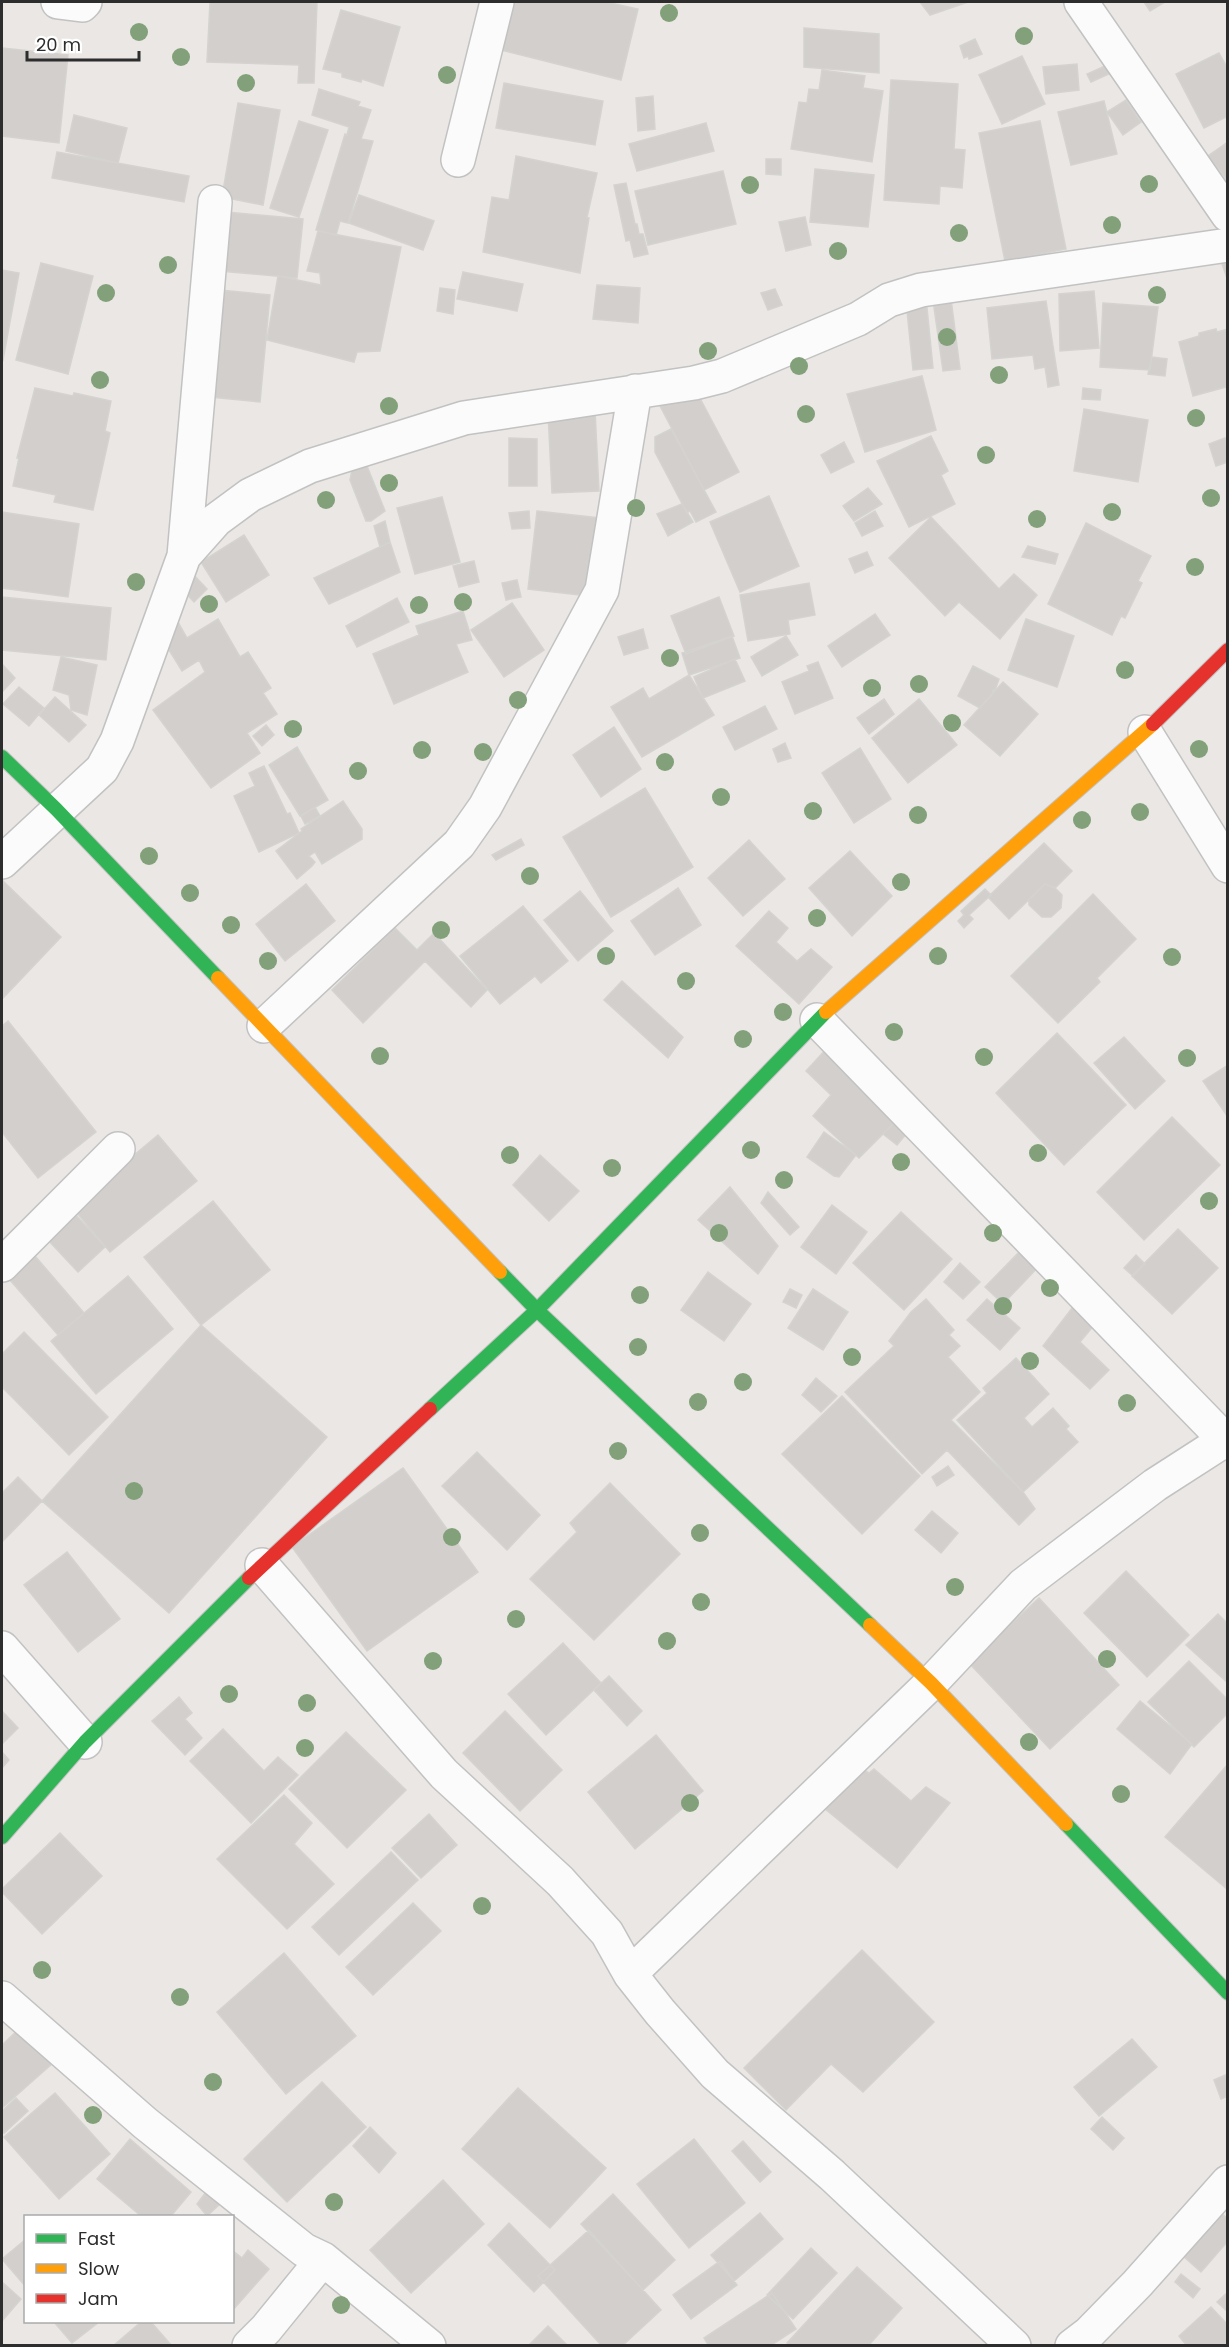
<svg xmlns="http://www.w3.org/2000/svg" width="1229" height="2347" viewBox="0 0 1229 2347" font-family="Poppins,sans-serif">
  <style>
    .building { fill: #d2cfcd; stroke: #d5d3d0; stroke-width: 1.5 }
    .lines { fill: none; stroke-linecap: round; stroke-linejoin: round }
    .street-casing { stroke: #c3c2c2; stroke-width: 36 }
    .fast-casing { stroke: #c3c2c2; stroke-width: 16 }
    .slow-casing { stroke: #c3c2c2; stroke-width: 16 }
    .jam-casing { stroke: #c3c2c2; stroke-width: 16 }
    .street { stroke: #fcfbfb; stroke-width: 33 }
    .fast { stroke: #30b455; stroke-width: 14 }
    .slow { stroke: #ff9f0a; stroke-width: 14 }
    .jam { stroke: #e5322d; stroke-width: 14 }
    .tree { fill: #82a079 }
  </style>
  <rect width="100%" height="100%" fill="#eae7e4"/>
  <!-- building -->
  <path class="building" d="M210,2h107l-3,81h-16l1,-18 -92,-3z
    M504,2h102l32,7 -17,71 -128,-32z
    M920,2h48l-38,13z
    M1144,2h21l-15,9z
    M341,10l59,17 -17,59 -21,-7 -1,3 -19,-5v-4l-19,-4z
    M804,28l75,6v39l-75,-6z
    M975,39l7,15 -13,5 -1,-3 -4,2 -4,-12z
    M2,48l66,7 -9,88 -57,-7z
    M1219,53l9,16v47l-24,12 -28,-54z
    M1022,56l23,48 -43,20 -23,-49z
    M1077,64l2,26 -33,4 -3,-27z
    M1105,66l4,8 -18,8 -4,-8z
    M822,70l43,6 -2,12 20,3 -11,71 -81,-13 8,-47 8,1 2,-14 10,1z
    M891,80l67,4 -4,65 11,1 -3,38 -22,-2 -1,18 -55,-4z
    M504,83l99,18 -8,44 -99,-17z
    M319,89l41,13 -2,4 13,4 -10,29 12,2 -25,82 -8,-2 -4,14 -20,-5 29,-96 2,1 2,-8 -37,-12z
    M653,96l2,33 -17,2 -2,-33z
    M1126,100l15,22 -18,13 -16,-23z
    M1104,101l13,53 -46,11 -13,-53z
    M238,103l42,7 -17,95 -41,-8z
    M74,115l53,13 -9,35 -52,-12z
    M299,121l29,9 -29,87 -29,-9z
    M1040,121l26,128 -61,12 -26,-128z
    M706,123l8,28 -77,20 -8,-27z
    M1228,142v39l-20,-25z
    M57,152l132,24 -5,26 -132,-24z
    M516,156l81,17 -10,44 2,1 -9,55 -97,-21 9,-55 17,3z
    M766,159h15v16l-15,-1z
    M815,169l59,6 -6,52 -58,-5z
    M723,171l13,53 -88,21 -13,-54z
    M626,183l9,41h2l2,10h4l5,20 -14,3 -4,-17 -4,1 -12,-56z
    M359,195l75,26 -11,29 -74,-27z
    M226,212l77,7 -6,59 -77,-7z
    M805,217l6,28 -25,6 -7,-29z
    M318,231l83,16 -21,104 -23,1 -3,10 -87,-22 11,-64 43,9 -1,-12 -13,-2z
    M1228,262v19l-6,-17z
    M41,263l52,13 -25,98 -52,-14z
    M2,270l17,3 -16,87 -1,-1z
    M463,272l60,12 -6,27 -60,-12z
    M949,283l11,86 -17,2 -12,-85z
    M597,285l43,3 -2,35 -45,-4z
    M440,288l15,2 -2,24 -16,-3z
    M925,288l8,80 -20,2 -8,-79z
    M775,289l7,16 -14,5 -7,-17z
    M220,290l50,5 -10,107 -50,-5z
    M1094,291l5,57 -39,3 -1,-57z
    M1046,301l13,84 -11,2 -3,-20 -10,2 -2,-14 -41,4 -5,-51z
    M1103,303l55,4 -8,63 -50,-3z
    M1216,329l1,3 11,-3v63l-2,-5 -33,9 -14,-54 20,-6v-3z
    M1152,357l15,2 -2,17 -17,-2z
    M922,376l14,54 -71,22 -18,-58z
    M693,385l46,87 -35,18 -46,-88z
    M35,388l38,8 1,-3 37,8 -6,30 5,2 -17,77 -39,-8 2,-7 -43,-9 6,-28h-2z
    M1083,388l18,2 -1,10 -18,-1z
    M1084,409l64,11 -10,62 -64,-11z
    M595,410l4,81 -47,2 -4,-81z
    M671,429l45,83 -20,10 -6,-11 -3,2 -32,-61v-15z
    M931,436l17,35 -7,4 14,29 -46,23 -32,-66z
    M509,438l28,1v47h-28z
    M1225,438l3,9v15l-12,4 -7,-22z
    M844,442l10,20 -23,11 -10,-18z
    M367,466l18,45 -14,10h-5l-16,-41 2,-10z
    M868,488l14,16 -28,17 -11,-15z
    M769,496l30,70 -59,26 -30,-70z
    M442,497l18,65 -45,12 -18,-66z
    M682,504l11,18 -25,14 -11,-22z
    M529,511l1,17 -18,1 -3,-16z
    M537,511l63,7 -12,78 -60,-7z
    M875,511l8,15 -21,10 -7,-13z
    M2,512l77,12 -11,73 -66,-9z
    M931,517l68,72 15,-15 23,21 -37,44 -41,-37 -14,14 -56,-58z
    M385,521l5,21 -10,5 -6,-21z
    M1086,523l65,33 -13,25 4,2 -17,35 -4,-2 -9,19 -64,-31z
    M244,535l25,40 -43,27 -25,-40z
    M390,542l10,30 -71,32 -15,-26z
    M1028,546l30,8 -3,10 -33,-7z
    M867,552l6,13 -18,8 -6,-14z
    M474,561l5,21 -20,5 -6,-21z
    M191,572l16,17 -13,13 -16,-17z
    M517,580l4,17 -15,3 -4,-17z
    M809,583l6,32 -27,5 2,14 -42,7 -8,-46z
    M2,597l109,11 -5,52 -104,-10z
    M719,597l15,39 -48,18 -15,-38z
    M397,598l12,24 -52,25 -11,-21z
    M512,603l32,47 -40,27 -33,-47z
    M463,611l9,29 -16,4 12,28 -74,32 -21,-50 46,-19 -3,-9z
    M875,614l15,21 -48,32 -14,-21z
    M218,619l22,38 8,-5 23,36 -8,5 14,21 -30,19 13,20 -49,35 -58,-78 52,-38 -6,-12 -17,11 -24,-39 20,-10 9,16z
    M1026,619l48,17 -17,51 -49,-17z
    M643,629l5,19 -24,7 -6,-18z
    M732,636l8,22 -51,17 -7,-22z
    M786,636l12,19 -36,21 -11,-19z
    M61,657l36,8 -10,50 -16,-5 -2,-15 -16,-5z
    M735,659l10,22 -42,17 -9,-21z
    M818,662l15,36 -38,16 -13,-32 27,-11 -2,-5z
    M2,664l13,14 -13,14z
    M973,666l26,13 -4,11h-2l-1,5 -12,13 -22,-12z
    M689,675l25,40 -72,42 -31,-50 32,-19 6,11z
    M1003,682l35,32 -38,42 -36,-31z
    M19,687l25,21 -15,18 -26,-22z
    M55,697l31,28 -17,17 -30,-27z
    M884,699l10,15 -25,20 -12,-16z
    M919,699l38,46 -49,38 -36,-45z
    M765,706l12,23 -42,21 -12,-23z
    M266,725l8,10 -12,11 -9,-10z
    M614,727l27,42 -40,28 -28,-42z
    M785,743l6,15 -13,4 -5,-13z
    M297,747l31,53 -28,16 -31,-51z
    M860,748l31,51 -37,24 -32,-50z
    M264,766l23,48 3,-1 9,20 -40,19 -25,-56 21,-10 -6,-13z
    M645,788l48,79 -82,50 -48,-80z
    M343,801l19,28v10l-40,25 -7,-12 -6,4 6,6 -3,4 -15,13 -21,-28 26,-20 -1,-2z
    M315,807l5,9 -15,8 -4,-8z
    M521,839l3,6 -28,15 -4,-5z
    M749,840l36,39 -42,37 -35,-38z
    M1044,843l28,28 -17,17 -10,-4 -36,35 -21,-22z
    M850,851l42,45 -40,40 -43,-48z
    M2,880l59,57 -59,62z
    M306,884l29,37 -50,40 -29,-37z
    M1045,884l10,4 7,7 -1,13 -10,9h-9l-13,-12v-6z
    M678,888l23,37 -46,30 -24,-34z
    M985,889l6,6 -22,20 4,4 -9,9 -6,-7 6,-6 -3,-4z
    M580,891l33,40 -35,30 -34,-41z
    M1093,894l43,45 -39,39 3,4 -42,41 -47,-47z
    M523,906l45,55 -27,22 -6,-7 -35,28 -40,-48z
    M769,911l19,17 -12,14 21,19 14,-12 21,18 -33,37 -63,-58z
    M395,928l22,22 17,-17 53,57 -16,17 -46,-46 -62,62 -31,-33z
    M622,981l61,56 -15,21 -64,-58z
    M8,1021l88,111 -58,46 -36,-46v-106z
    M1057,1033l69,72 -62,60 -68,-72z
    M1124,1037l41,44 -30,28 -41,-46z
    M828,1047l74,68 -43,43 -46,-42 18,-21 -25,-24z
    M1228,1065v52l-25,-36z
    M900,1117l12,10 -15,18 -14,-11z
    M1172,1117l48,48 -76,75 -47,-48z
    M824,1132l32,23 -17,22 -5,-1 -27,-19z
    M158,1135l39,46 -87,71 -38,-45z
    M540,1155l39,36 -30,30 -36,-36z
    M730,1187l48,59 -20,28 -60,-54z
    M768,1192l31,35 -9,8 -29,-32z
    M213,1201l57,69 -69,55 -57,-68z
    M832,1205l35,27 -31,42 -35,-27z
    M901,1212l51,47 -48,51 -51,-47z
    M75,1214l30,33 -27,25 -30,-32z
    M1178,1229l40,39 -46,46 -40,-38z
    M1025,1246l17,17 -39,41 -18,-17z
    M29,1249l55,64 -26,22 -55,-63z
    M1136,1255l9,9 -12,12 -9,-8z
    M960,1263l20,19 -17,17 -19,-17z
    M708,1272l43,32 -27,37 -43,-31z
    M128,1276l45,53 -77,65 -45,-53z
    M790,1289l12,6 -6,13 -13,-6z
    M813,1289l35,23 -25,38 -35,-22z
    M926,1299l28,31 -5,5 11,11 -12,11 32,35 -29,28 72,72 12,17 -16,16 -72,-75 -25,24 -77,-82 49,-46 -5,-5 22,-29z
    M987,1299l33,29 -20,22 -33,-30z
    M1079,1299l21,19 -20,24 29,28 -19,19 -47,-43z
    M201,1325l126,112 -158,176 -127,-112z
    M24,1332l84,85 -39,38 -67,-68v-33z
    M1016,1358l33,36 -25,24 8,9 21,-19 16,18 -3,3 12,13 -55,50 -66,-72 30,-27 -4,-5z
    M816,1378l21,18 -16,16 -19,-17z
    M842,1396l78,80 -58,58 -80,-80z
    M477,1452l63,63 -33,35 -65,-64z
    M948,1466l6,9 -17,11 -5,-9z
    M403,1468l75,104 -111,79 -75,-104z
    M18,1477l24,24 -40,41v-49z
    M610,1483l70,71 -86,86 -64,-61 47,-47 -7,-9z
    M932,1511l26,22 -17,20 -26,-23z
    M67,1552l53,67 -42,33 -54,-67z
    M1126,1571l63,64 -42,42 -63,-64z
    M1039,1598l80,87 -69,64 -81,-86z
    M1218,1614l10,10v59l-42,-38z
    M563,1643l38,40 -55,52 -38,-41z
    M1189,1661l39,39v13l-34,34 -46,-45z
    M609,1676l33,35 -15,15 -33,-36z
    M179,1697l13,16 -7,6 17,19 -17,17 -33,-34z
    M1140,1701l52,43 -22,30 -53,-45z
    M2,1711l16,17 -16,16z
    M505,1711l57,59 -42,41 -57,-58z
    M223,1729l41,42 14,-14 20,18 -47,48 -61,-62z
    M346,1732l60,58 -59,58 -58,-59z
    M656,1735l47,56 -68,58 -47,-57z
    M2,1752l7,8 -7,8z
    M853,1762l16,11 5,-4 37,32 15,-14 24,16 -53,65 -78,-64z
    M1228,1764v126l-63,-53z
    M284,1795l28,28 -18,21 40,40 -47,45 -70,-70z
    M429,1814l28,31 -36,33 -29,-30z
    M60,1833l42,43 -60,58 -40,-42v-3z
    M391,1852l27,28 -79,75 -27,-28z
    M413,1903l28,28 -68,64 -27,-28z
    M862,1950l72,72 -71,70 -32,-28 -45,46 -42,-42z
    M284,1953l72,83 -70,58 -69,-82z
    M21,2027l32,36 -51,45v-63z
    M1132,2039l25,28 -58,49 -25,-29z
    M1228,2074v22l-7,3 -7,-19z
    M322,2082l44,45 -79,75 -43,-43z
    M518,2088l88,80 -56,60 -88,-79z
    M55,2093l55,61 -51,45 -55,-62z
    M16,2098l12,13 -24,22 -2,-3v-19z
    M1102,2117l22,21 -11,12 -22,-21z
    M370,2127l26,26 -17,20 -26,-27z
    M130,2139l61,53 -20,24h-30l-44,-37z
    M694,2139l51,64 -56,45 -52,-64z
    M743,2141l28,31 -11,10 -28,-31z
    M443,2180l41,44 -73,69 -41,-43z
    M206,2192l13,9v4l-12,11 -10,-12z
    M613,2194l62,66 -32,30 -62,-66z
    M1212,2205l16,14v22l-27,31 -27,-24z
    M760,2213l23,26 -49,42 -23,-26z
    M509,2223l46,47 -21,22 -46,-47z
    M589,2230l72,80 -39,36h-20l-64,-70z
    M26,2239v48l-24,-28z
    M811,2248l26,25 -44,46 -26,-24z
    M232,2250l10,8 6,-8 21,19 -37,42z
    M720,2261l17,24 -46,34 -18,-24z
    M857,2267l45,41 -34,38h-78l-3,-3z
    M1181,2274l19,15 -7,9 -18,-16z
    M2,2282l19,17 -19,22z
    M1228,2292v20l-11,-10z
    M772,2293l24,36 -26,17h-61l-5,-8z
    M1211,2307l17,18v21h-41l-8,-10z
    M54,2322h45l-27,21z
    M141,2322h10l21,24h-59z
    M548,2326l20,20h-40z"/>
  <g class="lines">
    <!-- street casing -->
    <g class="street-casing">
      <path id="street" d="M58,2l24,3 3,-3
        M1081,2l147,213
        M458,160l39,-158
        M184,556l31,-354
        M1145,732l83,134
        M2,862l100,-93 15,-28 67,-185 32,-36 34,-25 60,-29 154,-48 230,-35 28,-7 136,-57 31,-19 32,-10 307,-45
        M817,1020l411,423
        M264,1026l195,-182 26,-37 117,-217 33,-199
        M2,1265l116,-116
        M262,1565l182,209 116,107 47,52 23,41 30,38 55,62 117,101 182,171
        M2,1648l83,94
        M630,1974l301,-291 92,-98 132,-100 73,-47
        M2,1998l143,125 159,127 19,9 106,87
        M249,2346l17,-17 57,-70
        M1072,2346l17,-13 48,-49 91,-102"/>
    </g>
    <!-- fast casing -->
    <g class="fast-casing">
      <path id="fast" d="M2,757l54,52 162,169
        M500,1272l37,38 333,315
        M430,1409l107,-99 289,-298
        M1066,1824l162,169
        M2,1837l83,-95 164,-164"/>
    </g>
    <!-- slow casing -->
    <g class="slow-casing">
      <path id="slow" d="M218,978l282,294
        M826,1012l327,-288
        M870,1625l61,58 135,141"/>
    </g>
    <!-- jam casing -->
    <g class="jam-casing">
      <path id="jam" d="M1153,724l75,-74
        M249,1578l181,-169"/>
    </g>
    <!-- street -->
    <use href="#street" class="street"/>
    <!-- fast -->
    <use href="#fast" class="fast"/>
    <!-- slow -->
    <use href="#slow" class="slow"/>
    <!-- jam -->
    <use href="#jam" class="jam"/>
  </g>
  <!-- trees -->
  <g class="tree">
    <circle cx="669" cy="13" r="9"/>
    <circle cx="139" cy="32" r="9"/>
    <circle cx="1024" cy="36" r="9"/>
    <circle cx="181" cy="57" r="9"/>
    <circle cx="447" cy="75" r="9"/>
    <circle cx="246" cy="83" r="9"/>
    <circle cx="1149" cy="184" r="9"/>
    <circle cx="750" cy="185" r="9"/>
    <circle cx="1112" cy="225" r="9"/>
    <circle cx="959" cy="233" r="9"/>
    <circle cx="838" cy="251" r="9"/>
    <circle cx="168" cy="265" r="9"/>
    <circle cx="106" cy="293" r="9"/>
    <circle cx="1157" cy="295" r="9"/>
    <circle cx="947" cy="337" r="9"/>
    <circle cx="708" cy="351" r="9"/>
    <circle cx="799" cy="366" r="9"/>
    <circle cx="999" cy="375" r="9"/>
    <circle cx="100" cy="380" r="9"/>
    <circle cx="389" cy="406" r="9"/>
    <circle cx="806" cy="414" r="9"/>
    <circle cx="1196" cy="418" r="9"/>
    <circle cx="986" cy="455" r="9"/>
    <circle cx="389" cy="483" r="9"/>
    <circle cx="1211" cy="498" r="9"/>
    <circle cx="326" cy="500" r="9"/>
    <circle cx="636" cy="508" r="9"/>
    <circle cx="1112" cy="512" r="9"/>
    <circle cx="1037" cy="519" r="9"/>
    <circle cx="1195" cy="567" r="9"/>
    <circle cx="136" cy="582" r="9"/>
    <circle cx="463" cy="602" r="9"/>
    <circle cx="209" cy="604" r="9"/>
    <circle cx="419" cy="605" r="9"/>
    <circle cx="670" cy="658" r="9"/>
    <circle cx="1125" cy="670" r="9"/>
    <circle cx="919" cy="684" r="9"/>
    <circle cx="872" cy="688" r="9"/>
    <circle cx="518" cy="700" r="9"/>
    <circle cx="952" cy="723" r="9"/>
    <circle cx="293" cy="729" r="9"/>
    <circle cx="1199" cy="749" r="9"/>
    <circle cx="422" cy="750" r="9"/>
    <circle cx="483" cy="752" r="9"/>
    <circle cx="665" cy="762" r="9"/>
    <circle cx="358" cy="771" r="9"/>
    <circle cx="721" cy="797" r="9"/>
    <circle cx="813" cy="811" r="9"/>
    <circle cx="1140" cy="812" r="9"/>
    <circle cx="918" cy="815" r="9"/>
    <circle cx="1082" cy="820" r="9"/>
    <circle cx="149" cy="856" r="9"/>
    <circle cx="530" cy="876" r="9"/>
    <circle cx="901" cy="882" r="9"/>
    <circle cx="190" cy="893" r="9"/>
    <circle cx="817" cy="918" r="9"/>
    <circle cx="231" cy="925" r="9"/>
    <circle cx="441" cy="930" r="9"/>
    <circle cx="606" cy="956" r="9"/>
    <circle cx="938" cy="956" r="9"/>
    <circle cx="1172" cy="957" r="9"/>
    <circle cx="268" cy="961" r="9"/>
    <circle cx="686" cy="981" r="9"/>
    <circle cx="783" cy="1012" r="9"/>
    <circle cx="894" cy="1032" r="9"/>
    <circle cx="743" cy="1039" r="9"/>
    <circle cx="380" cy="1056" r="9"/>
    <circle cx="984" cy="1057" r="9"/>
    <circle cx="1187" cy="1058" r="9"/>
    <circle cx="751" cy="1150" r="9"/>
    <circle cx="1038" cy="1153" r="9"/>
    <circle cx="510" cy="1155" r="9"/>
    <circle cx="901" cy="1162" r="9"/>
    <circle cx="612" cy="1168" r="9"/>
    <circle cx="784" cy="1180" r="9"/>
    <circle cx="1209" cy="1201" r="9"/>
    <circle cx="719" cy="1233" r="9"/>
    <circle cx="993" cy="1233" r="9"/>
    <circle cx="1050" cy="1288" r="9"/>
    <circle cx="640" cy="1295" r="9"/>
    <circle cx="1003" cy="1306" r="9"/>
    <circle cx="638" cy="1347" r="9"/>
    <circle cx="852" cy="1357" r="9"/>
    <circle cx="1030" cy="1361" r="9"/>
    <circle cx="743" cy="1382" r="9"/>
    <circle cx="698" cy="1402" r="9"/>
    <circle cx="1127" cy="1403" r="9"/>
    <circle cx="618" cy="1451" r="9"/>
    <circle cx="134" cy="1491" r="9"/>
    <circle cx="700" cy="1533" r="9"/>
    <circle cx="452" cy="1537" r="9"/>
    <circle cx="955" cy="1587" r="9"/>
    <circle cx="701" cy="1602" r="9"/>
    <circle cx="516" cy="1619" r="9"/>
    <circle cx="667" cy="1641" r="9"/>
    <circle cx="1107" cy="1659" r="9"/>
    <circle cx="433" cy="1661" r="9"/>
    <circle cx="229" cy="1694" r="9"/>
    <circle cx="307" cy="1703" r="9"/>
    <circle cx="1029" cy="1742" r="9"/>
    <circle cx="305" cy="1748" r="9"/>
    <circle cx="1121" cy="1794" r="9"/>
    <circle cx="690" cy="1803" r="9"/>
    <circle cx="482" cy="1906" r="9"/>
    <circle cx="42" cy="1970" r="9"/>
    <circle cx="180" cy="1997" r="9"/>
    <circle cx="213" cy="2082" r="9"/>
    <circle cx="93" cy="2115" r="9"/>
    <circle cx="334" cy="2202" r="9"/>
    <circle cx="341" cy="2305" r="9"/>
  </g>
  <!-- border -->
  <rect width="1229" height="2347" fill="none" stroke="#2d2d2d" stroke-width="6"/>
  <!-- legend -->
  <rect x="24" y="2215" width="210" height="108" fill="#ffffff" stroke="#ababab" stroke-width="1.5"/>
  <rect x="36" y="2234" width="30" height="9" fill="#30b455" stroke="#ababab" stroke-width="1.5"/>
  <text x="78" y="2245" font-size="18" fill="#2d2d2d">Fast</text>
  <rect x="36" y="2264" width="30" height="9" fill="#ff9f0a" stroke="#ababab" stroke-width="1.5"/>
  <text x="78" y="2275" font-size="18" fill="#2d2d2d">Slow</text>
  <rect x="36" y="2294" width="30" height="9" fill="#e5322d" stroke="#ababab" stroke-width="1.5"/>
  <text x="78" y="2305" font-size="18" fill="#2d2d2d">Jam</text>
  <!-- scale -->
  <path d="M27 51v9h112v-9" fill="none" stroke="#2d2d2d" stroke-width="3"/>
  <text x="36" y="51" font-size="18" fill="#2d2d2d" stroke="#ffffff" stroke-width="4.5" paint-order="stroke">20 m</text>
</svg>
